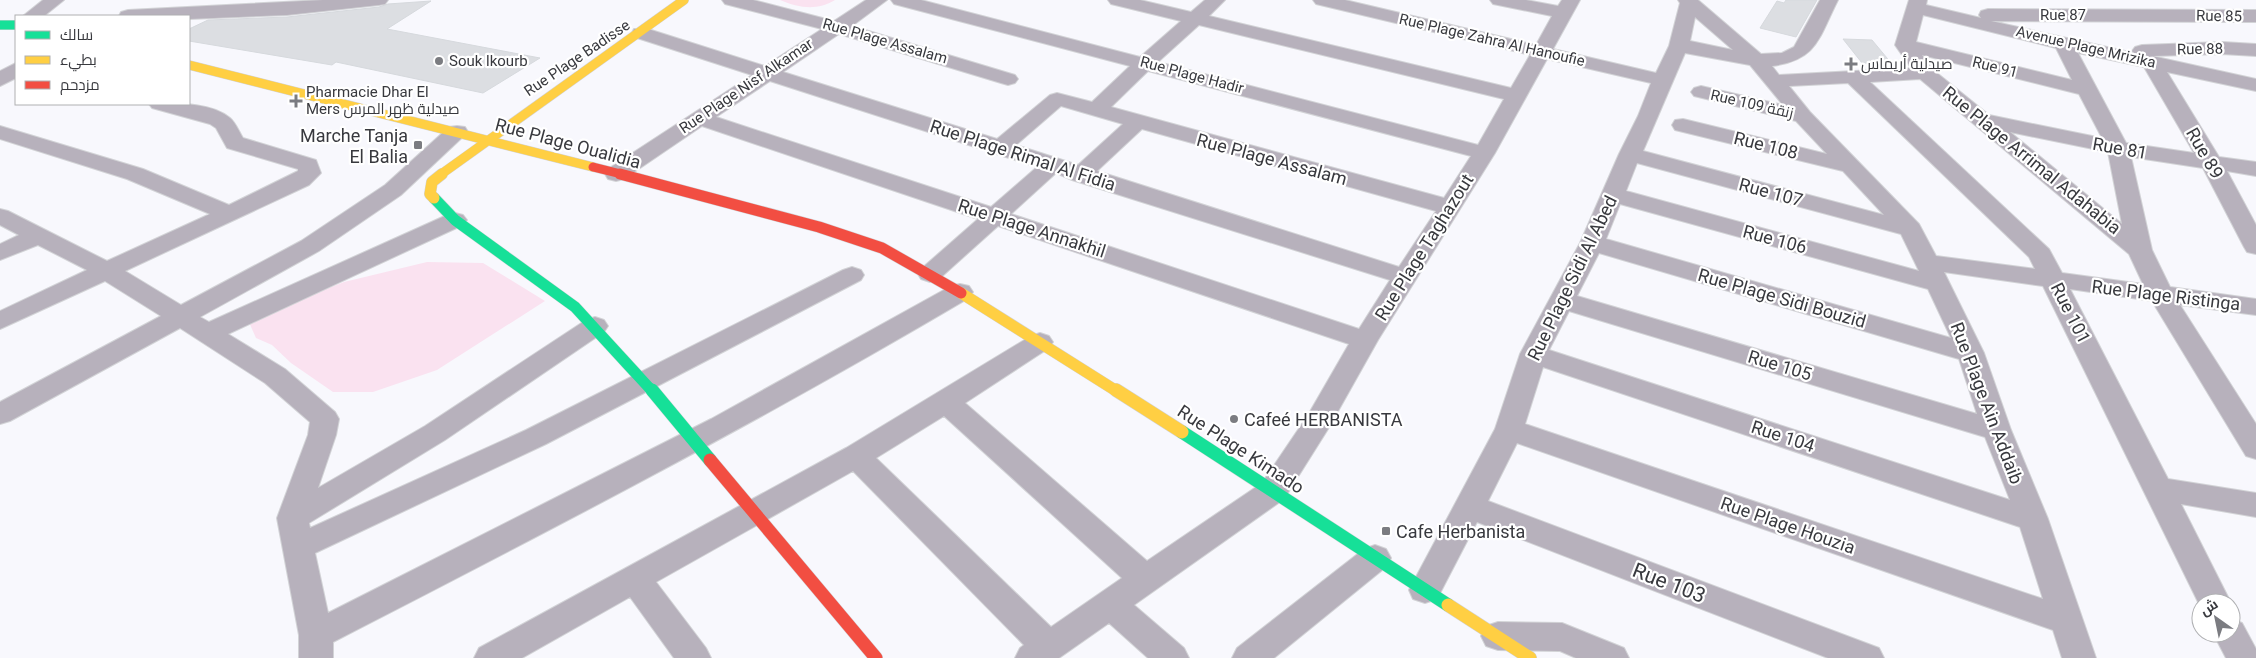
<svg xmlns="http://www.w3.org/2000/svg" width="2256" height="658" viewBox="0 0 2256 658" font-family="Roboto,Cairo,sans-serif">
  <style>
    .green { fill: #fae2f0 }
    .building { fill: #dcdee2; stroke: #d6d9dd }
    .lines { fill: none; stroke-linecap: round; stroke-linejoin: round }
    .street-casing { stroke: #d2d3d6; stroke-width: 2 }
    .fast-far2-casing { stroke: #d2d3d6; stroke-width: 10 }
    .fast-far1-casing { stroke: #d2d3d6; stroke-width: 12 }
    .fast-casing { stroke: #d2d3d6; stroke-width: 14 }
    .slow-far2-casing { stroke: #d2d3d6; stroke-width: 10 }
    .slow-far1-casing { stroke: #d2d3d6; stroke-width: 12 }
    .slow-casing { stroke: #d2d3d6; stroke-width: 14 }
    .jam-far2-casing { stroke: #d2d3d6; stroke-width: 10 }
    .jam-far1-casing { stroke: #d2d3d6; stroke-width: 12 }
    .jam-casing { stroke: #d2d3d6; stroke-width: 14 }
    .street { fill: #b7b1bc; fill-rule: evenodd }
    .fast-far2 { stroke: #16e098; stroke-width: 9 }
    .fast-far1 { stroke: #16e098; stroke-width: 11 }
    .fast { stroke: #16e098; stroke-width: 13 }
    .slow-far2 { stroke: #ffcf43; stroke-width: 9 }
    .slow-far1 { stroke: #ffcf43; stroke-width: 11 }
    .slow { stroke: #ffcf43; stroke-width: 13 }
    .jam-far2 { stroke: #f24e42; stroke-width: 9 }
    .jam-far1 { stroke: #f24e42; stroke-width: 11 }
    .jam { stroke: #f24e42; stroke-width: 13 }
    .poi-dot { fill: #7b7c81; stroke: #fff; stroke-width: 2 }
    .labels { text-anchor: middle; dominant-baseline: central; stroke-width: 4.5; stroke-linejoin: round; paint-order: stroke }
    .far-street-label { font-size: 15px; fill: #38393e; stroke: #fff }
    .far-poi-label { font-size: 15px; fill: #38393e; stroke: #fff; text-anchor: start }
    .poi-label { font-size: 18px; fill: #38393e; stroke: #fff; text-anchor: start }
    .street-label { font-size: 18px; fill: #38393e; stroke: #fff }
    .near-street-label { font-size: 21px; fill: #38393e; stroke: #fff }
  </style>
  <rect width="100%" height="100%" fill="#f8f8fd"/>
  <!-- green -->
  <path class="green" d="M780,0h55c-18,11 -36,8 -55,0z
    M427,262l56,1 62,38 -108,69 -64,22h-40l-42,-29 -19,-18 -16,-7 -8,-18 96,-38z"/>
  <!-- building -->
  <path class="building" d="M1786,0h31l-21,37 -36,-9 17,-27 7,2z
    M431,1l-44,28 153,29 -57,35 -147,-31 -4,3 -143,-24v-12l19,-9 79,-3 92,-10 9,-3z
    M1843,39l29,1 20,24 -30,-1z"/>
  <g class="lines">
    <!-- street casing -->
    <g class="street-casing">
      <path id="street" d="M43,0h21l-20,16h-21z
        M323,0h65l-3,4 -6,1 -92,10 -98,4v-3h-70l2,-4 7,-2z
        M722,0h31l81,21 32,-21h21l-35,26 163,49 3,4 -3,4 -7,2 -7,-2 -162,-49 -56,38 214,67 53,-44 7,-2 35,9 38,-36 -236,-62 -3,-4h30l219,57 41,-36 -70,-17 -3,-4h32l51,12 14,-12h20l-16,16 302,72 19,-33 -214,-51 -3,-4h32l191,45 16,-29 -59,-12 -3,-4h36l32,6 4,-6h18l-27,49 103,24 13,-27 11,-43 -2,-3h20l63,54 21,-1 12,-6 26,-47h18c-19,37 -20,60 -66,66l7,9 132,-7 -16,-23 14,-45h18l-1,5 55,13 -2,-3 2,-4 7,-2 268,1v12l-265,-1 143,32 -2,-2 3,-4 7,-2 80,-3 34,2v12l-34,-2 -70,2 104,23v12l-89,-19 52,85 37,5v14l-29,-5 29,54v29l-9,-2 -3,-5 -41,-79 -72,-11 21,93 18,37 86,12v16l-76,-10 76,119v35l-10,-3 -94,-155 -82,-12 98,190 88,14v24l-75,-13 50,99h-30v5l-158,-322 -99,-14 40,81 27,77 37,89 48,139h-34l-9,-28 -536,-187 -29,58 391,147 5,10h-56l-351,-136 -40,77 -12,4 -12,-4 -4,-9 86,-161 25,-75 60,-111 39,-89 19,-38 13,-33 -104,-24 -52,94 -117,187 -50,89 -44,70 -150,106 50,43 5,10h-41l-39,-35 -50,35h-44l5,-10 4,-3 -171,-174 -197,111 50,66 5,10h-37l-44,-61 -108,61h-48l5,-10 367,-200 185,-112 9,-3 9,3 4,6 -4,6 -84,55 182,158 115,-78 46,-68 41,-71 -351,-118 -59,53 -9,3 -9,-3 -3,-5 3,-5 57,-50 -276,-93 -78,53 -8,2 -8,-2 -3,-5 3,-5 144,-94 -118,-38 -2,-4 2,-4h14l117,37 57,-37 -97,-25zM1923,15l133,33 16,32 -156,-38zM1695,17l38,33 -43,-9zM1199,25l305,74 -26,46 -320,-83zM1685,53l65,12 33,40 -82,-19 -7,2 -3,4 3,4 102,25 31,33 -144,-35 -8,1 -3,5 3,5 168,41 41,44 -241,-64zM2078,53l66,14 50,86 -68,-10zM1922,55l157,39 23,44 -113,-23 -57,-46zM1148,71l323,85 -27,42 -333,-91zM1920,79l209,175 14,30 -81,-11 -13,-24 -179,-167zM770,81l267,86 -46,40 -275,-90zM1848,83l181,174 6,12 -99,-13 -17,-32 -109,-112 -21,-26zM1061,106l62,18 -45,41 -62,-20zM1142,129l294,82 -37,56 -302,-96zM2010,132l98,20 14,72zM1637,163l264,71 18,37 -293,-80zM1056,173l16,7 318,100 -31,49 -348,-115zM1620,204l308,85 23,49 -345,-99zM1599,253l360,106 18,55 -400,-118zM1569,311l416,126 25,63 -461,-150zM1543,367l477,160 23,72 -518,-175zM944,416l178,162 -71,49 -175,-169z
        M16,63v15l-16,8v-15z
        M149,104c25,0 60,-3 81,14 6,5 9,14 13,20l73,22 5,13 -12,12 -184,86 56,34 120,-64 84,-56 64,-58 8,-1 8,1 3,5 -67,63 -82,56 -119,66 9,5 238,-107 8,-2 8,2 4,5 -4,5 -235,109 57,35 50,43 4,7 -3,16 -18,53 107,-62 161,-106 9,-3 9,3 4,6 -4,6 -159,108 -136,83 1,5 216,-98 317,-160 9,-3 9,3 3,5 -3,5 -315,164 -231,109 13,60 383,-194 240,-133 9,-2 9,2 4,6 -4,6c-208,123 -422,234 -636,344v16h-34v-23l-22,-117 31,-83 2,-13 -45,-39 -85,-55 -170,93 -10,3v-22l161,-86 -56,-35 -105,48v-18l87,-41 -49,-25 -38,15v-16l19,-9 -19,-10v-16l8,2 99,50 103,-47 -83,-35 -127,-40v-13l143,43 86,36 69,-34v-2l-71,-21 -11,-20 -6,-4 -58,-16z
        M1375,545l11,4 5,9 -5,9 -112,91h-42l5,-10 127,-99z
        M2231,619l11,4 14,26v9h-30l-13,-25h18z
        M1498,622l64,1 62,25 5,10h-53l-16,-7 -62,-1 -12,-4 -5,-10 5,-10z"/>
    </g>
    <!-- fast-far2 casing -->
    <g class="fast-far2-casing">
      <path id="fast-far2" d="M0,25h16"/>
    </g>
    <!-- fast-far1 casing -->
    <g class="fast-far1-casing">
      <path id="fast-far1" d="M434,198l21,22 120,87 78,85"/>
    </g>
    <!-- fast casing -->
    <g class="fast-casing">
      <path id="fast" d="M652,390l58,70
        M1182,432l266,173"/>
    </g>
    <!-- slow-far2 casing -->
    <g class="slow-far2-casing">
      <path id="slow-far2" d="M189,65l404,102
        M440,175l244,-175"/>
    </g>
    <!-- slow-far1 casing -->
    <g class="slow-far1-casing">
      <path id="slow-far1" d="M434,198l-4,-4 2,-12 10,-8
        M961,293l157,99"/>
    </g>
    <!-- slow casing -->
    <g class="slow-casing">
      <path id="slow" d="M1116,390l66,42
        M1448,605l82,53"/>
    </g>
    <!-- jam-far2 casing -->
    <g class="jam-far2-casing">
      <path id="jam-far2" d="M593,167l32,8"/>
    </g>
    <!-- jam-far1 casing -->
    <g class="jam-far1-casing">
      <path id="jam-far1" d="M620,174l199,53 63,21 79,45"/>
    </g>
    <!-- jam casing -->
    <g class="jam-casing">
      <path id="jam" d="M710,460l166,198"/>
    </g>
    <!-- street -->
    <use href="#street" class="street"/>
    <!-- fast-far2 -->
    <use href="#fast-far2" class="fast-far2"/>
    <!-- fast-far1 -->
    <use href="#fast-far1" class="fast-far1"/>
    <!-- fast -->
    <use href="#fast" class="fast"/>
    <!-- slow-far2 -->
    <use href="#slow-far2" class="slow-far2"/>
    <!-- slow-far1 -->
    <use href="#slow-far1" class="slow-far1"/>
    <!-- slow -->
    <use href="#slow" class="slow"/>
    <!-- jam-far2 -->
    <use href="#jam-far2" class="jam-far2"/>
    <!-- jam-far1 -->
    <use href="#jam-far1" class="jam-far1"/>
    <!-- jam -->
    <use href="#jam" class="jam"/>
  </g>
  <!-- markers -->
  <g class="poi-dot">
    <circle cx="439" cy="61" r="5"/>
    <path d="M1848.5 56.5h5v5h5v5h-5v5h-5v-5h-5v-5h5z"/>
    <path d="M293.5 93.5h5v5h5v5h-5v5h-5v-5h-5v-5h5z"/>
    <rect x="413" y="140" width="10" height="10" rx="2.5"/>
    <circle cx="1234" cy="419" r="5"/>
    <rect x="1381" y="526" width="10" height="10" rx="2.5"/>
  </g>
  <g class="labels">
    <!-- far-street labels -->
    <g class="far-street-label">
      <text x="2063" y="15">Rue 87</text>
      <text transform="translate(2219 16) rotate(1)">Rue 85</text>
      <text transform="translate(1492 40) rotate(13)">Rue Plage Zahra Al Hanoufie</text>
      <text transform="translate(885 41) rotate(16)">Rue Plage Assalam</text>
      <text transform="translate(2086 47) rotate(13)">Avenue Plage Mrizika</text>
      <text transform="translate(2200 49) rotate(-1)">Rue 88</text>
      <text transform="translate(577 58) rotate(-34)">Rue Plage Badisse</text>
      <text transform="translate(1995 67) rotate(14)">Rue 91</text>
      <text transform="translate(1192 75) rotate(15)">Rue Plage Hadir</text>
      <text transform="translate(746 86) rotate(-34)">Rue Plage Nisf Alkamar</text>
      <text transform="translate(1752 104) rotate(13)">Rue 109 زنقة</text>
    </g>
    <!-- far-poi labels -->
    <g class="far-poi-label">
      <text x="449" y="61">Souk lkourb</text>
      <text x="1861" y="64">صيدلية أريماس</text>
      <text x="306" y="92">Pharmacie Dhar El<tspan x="306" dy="17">Mers صيدلية ظهر المرس</tspan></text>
    </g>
    <!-- poi labels -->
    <g class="poi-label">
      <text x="408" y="135" text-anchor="end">Marche Tanja<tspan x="408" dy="21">El Balia</tspan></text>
      <text x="1244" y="419">Cafeé HERBANISTA</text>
      <text x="1396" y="531">Cafe Herbanista</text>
    </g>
    <!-- street labels -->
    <g class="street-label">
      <text transform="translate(568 143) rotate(15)">Rue Plage Oualidia</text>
      <text transform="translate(1766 145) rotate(14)">Rue 108</text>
      <text transform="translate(2120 148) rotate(10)">Rue 81</text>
      <text transform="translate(2205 153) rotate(60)">Rue 89</text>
      <text transform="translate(1023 155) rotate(18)">Rue Plage Rimal Al Fidia</text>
      <text transform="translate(1272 159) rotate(15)">Rue Plage Assalam</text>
      <text transform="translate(2032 160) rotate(39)">Rue Plage Arrimal Adahabia</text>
      <text transform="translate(1771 192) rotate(15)">Rue 107</text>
      <text transform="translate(1032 228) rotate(18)">Rue Plage Annakhil</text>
      <text transform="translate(1775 239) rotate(15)">Rue 106</text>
      <text transform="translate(1424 247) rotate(-58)">Rue Plage Taghazout</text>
      <text transform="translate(1572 278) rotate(-64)">Rue Plage Sidi Al Abed</text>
      <text transform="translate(2166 295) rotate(7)">Rue Plage Ristinga</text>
      <text transform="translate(1782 298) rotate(16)">Rue Plage Sidi Bouzid</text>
      <text transform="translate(2071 313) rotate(63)">Rue 101</text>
      <text transform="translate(1780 365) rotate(17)">Rue 105</text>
      <text transform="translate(1987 403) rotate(69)">Rue Plage Ain Addaib</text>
      <text transform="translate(1783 436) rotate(18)">Rue 104</text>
      <text transform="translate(1241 449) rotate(33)">Rue Plage Kimado</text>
      <text transform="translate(1788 525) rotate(19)">Rue Plage Houzia</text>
    </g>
    <!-- near-street labels -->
    <g class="near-street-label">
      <text transform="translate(1669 583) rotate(21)">Rue 103</text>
    </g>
  </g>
  <!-- legend -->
  <rect x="15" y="15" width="175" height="90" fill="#ffffff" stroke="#afb0b2"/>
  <rect x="25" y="31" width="25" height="8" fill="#16e098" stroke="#afb0b2"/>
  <text x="60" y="40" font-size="15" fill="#38393e">سالك</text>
  <rect x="25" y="56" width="25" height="8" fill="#ffcf43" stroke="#afb0b2"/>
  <text x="60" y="65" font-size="15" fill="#38393e">بطيء</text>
  <rect x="25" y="81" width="25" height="8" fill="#f24e42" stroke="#afb0b2"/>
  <text x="60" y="90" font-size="15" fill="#38393e">مزدحم</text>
  <!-- north arrow -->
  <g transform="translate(2216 618) rotate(327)"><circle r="24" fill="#ffffff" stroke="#afb0b2"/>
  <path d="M0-4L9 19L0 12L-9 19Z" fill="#7b7c81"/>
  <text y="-8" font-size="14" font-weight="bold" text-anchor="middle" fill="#38393e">ش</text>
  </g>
</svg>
